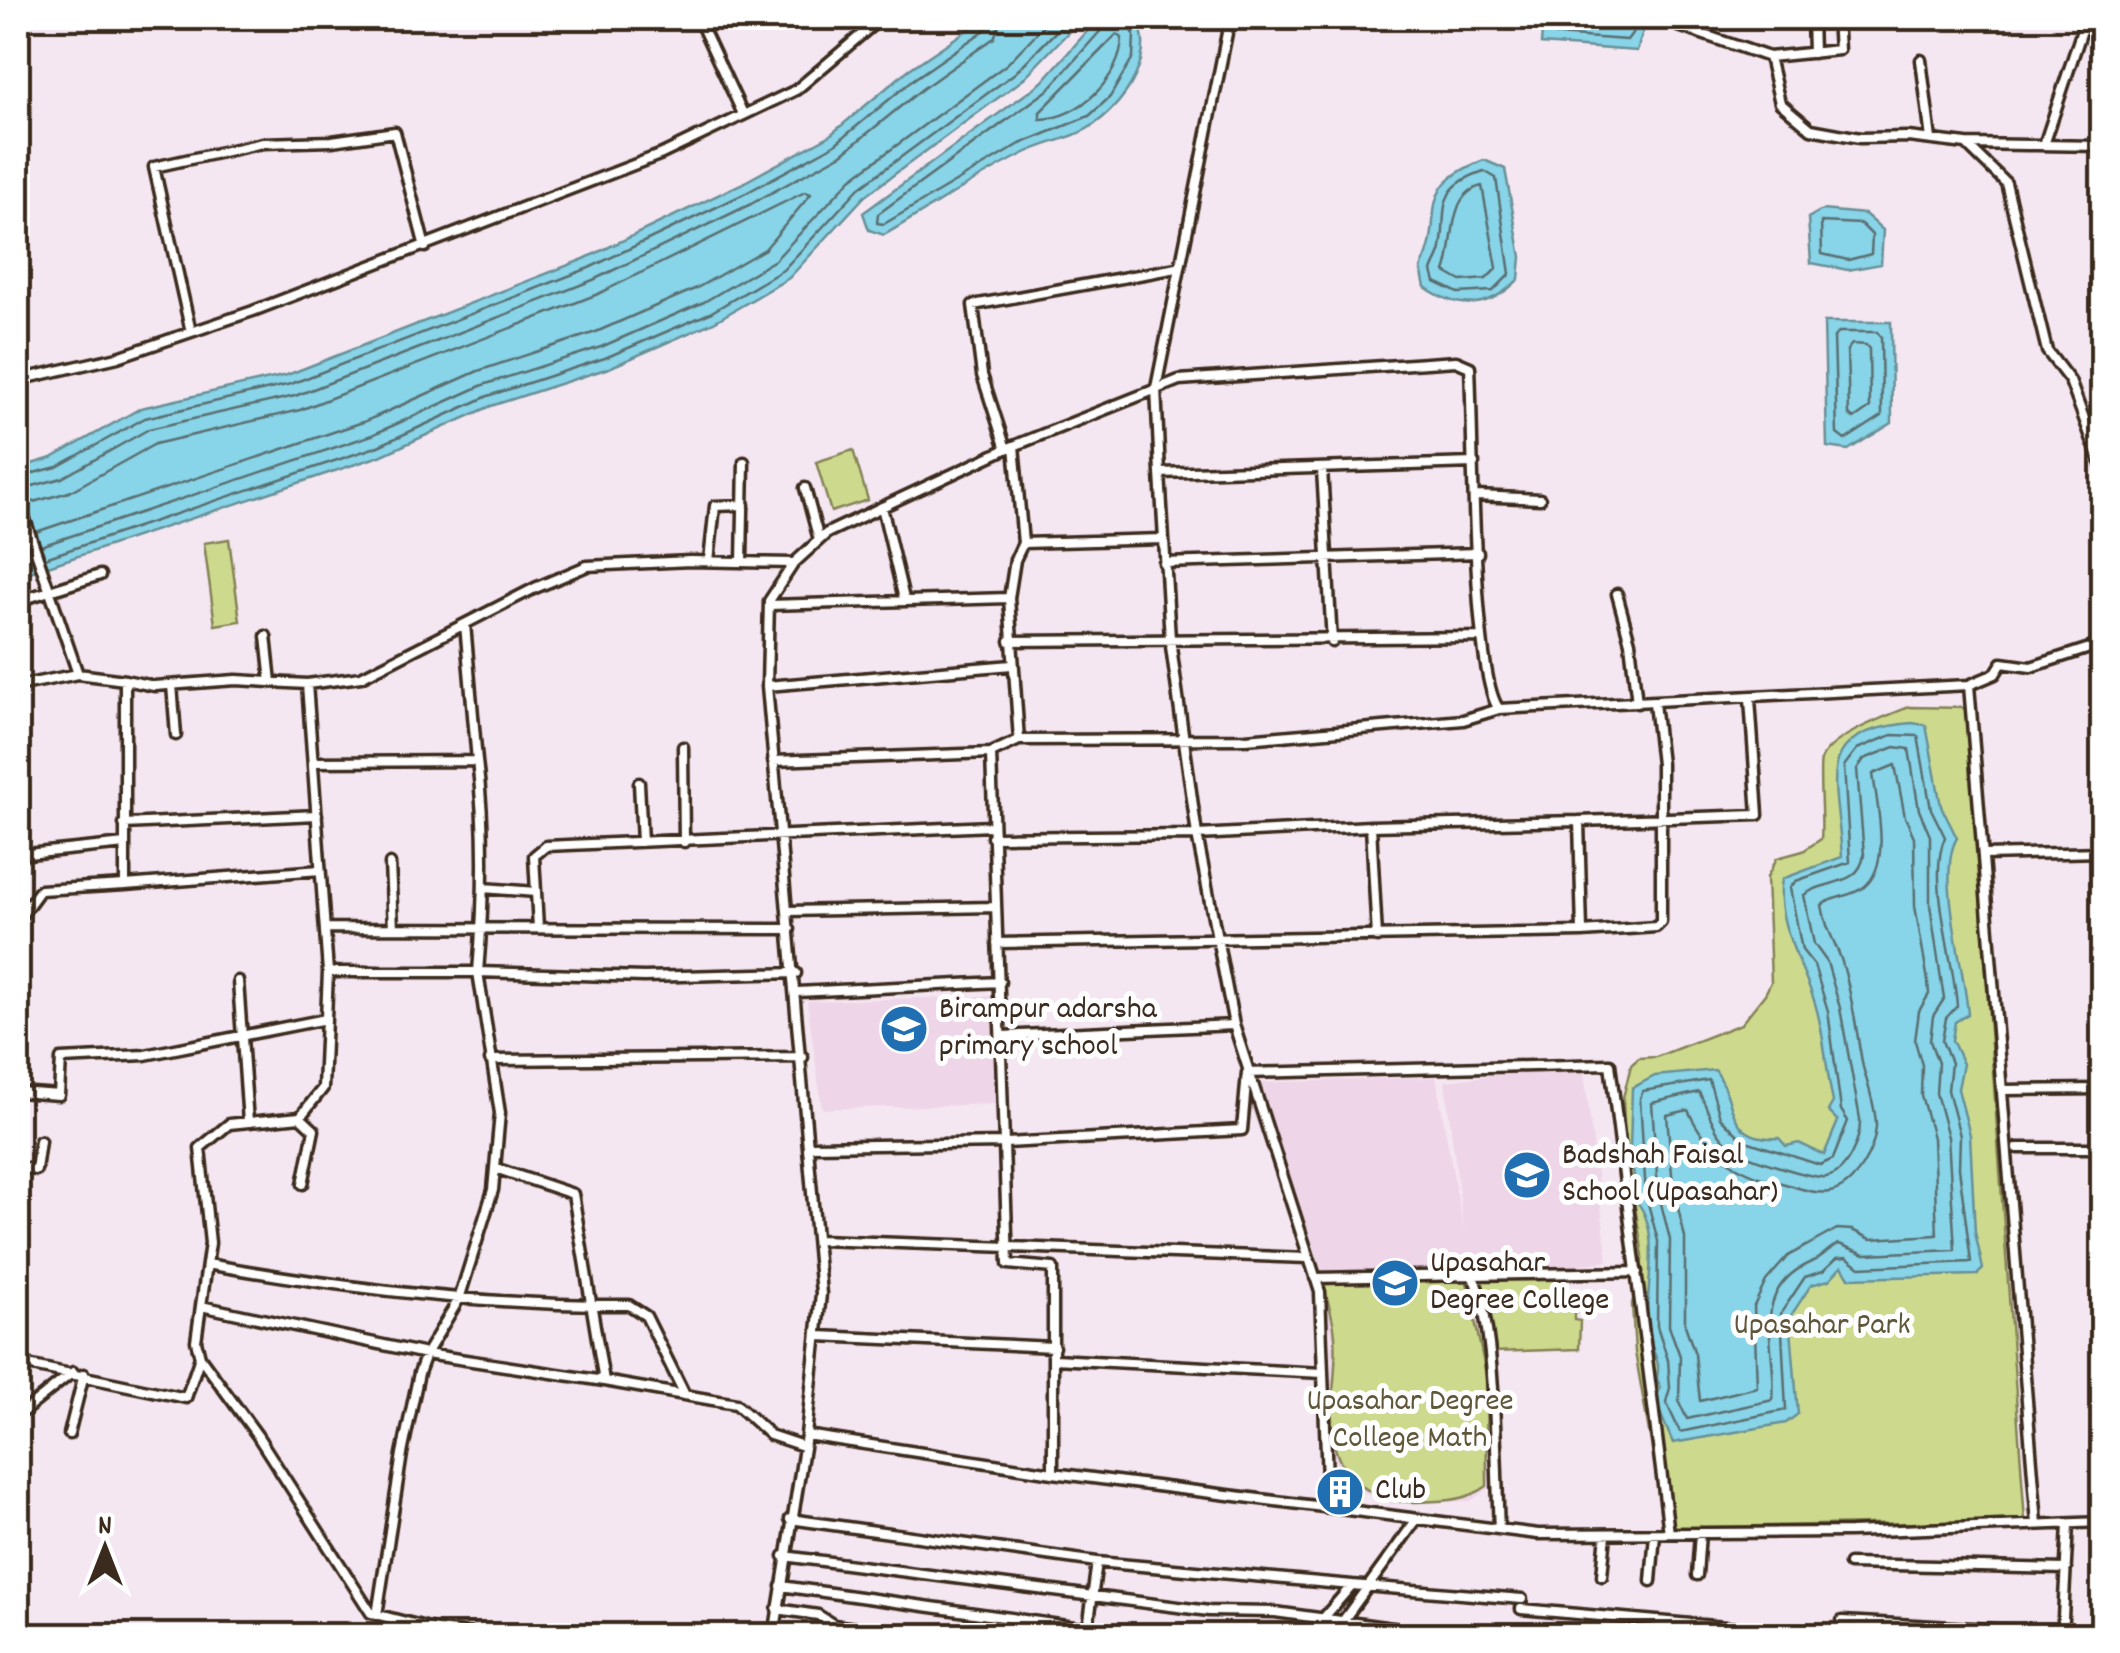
<svg xmlns="http://www.w3.org/2000/svg" width="2120" height="1653" viewBox="0 0 2120 1653" font-family="Dekko,sans-serif">
  <style>
    .built { fill: #eed6e8 }
    .green { fill: #cdda8d; stroke: #848256; stroke-width: 2.5 }
    .water { fill: #88d4e8; stroke: #699097; stroke-width: 2.5 }
    .lines { fill: none; stroke-linecap: round; stroke-linejoin: round }
    .shore { stroke: #5a6e6f; stroke-width: 2.5 }
    .street-casing { stroke: #3b2a1e; stroke-width: 15 }
    .street { stroke: #fff; stroke-width: 8 }
    .labels { text-anchor: middle; dominant-baseline: central; stroke-width: 10; stroke-linejoin: round; paint-order: stroke }
    .poi-label { font-size: 32px; fill: #3b2a1e; stroke: #fff; text-anchor: start }
    .park-label { font-size: 32px; fill: #60563a; stroke: #fff }
  </style>
  <rect width="100%" height="100%" fill="#f5e7f2"/>
  <filter id="ink" filterUnits="userSpaceOnUse"><feTurbulence type="fractalNoise" baseFrequency=".01" numOctaves="2"/><feDisplacementMap in="SourceGraphic" scale="20" xChannelSelector="R" yChannelSelector="G"/><feConvolveMatrix kernelMatrix="1 2 1 2 8 2 1 2 1" color-interpolation-filters="sRGB"/></filter>
  <g filter="url(#ink)">
    <!-- built -->
    <path class="built" d="M995,996l5,108 -178,5 -15,-108z
      M1583,1064l25,197 -137,17 16,73 8,91 -4,45 -21,14 -78,3 -33,-13 -20,-18 -9,-27 2,-109 -17,-63 -69,-178 6,-13 184,-6 28,157 -19,-153z"/>
    <!-- green -->
    <path class="green" d="M853,450l15,50 -37,12 -15,-50z
      M229,539l11,82 -25,4 -11,-82z
      M1909,707l58,1 58,813 -359,7 -31,-176 -3,-48 11,-48 -18,-112 -2,-46 8,-33 8,-7 17,-1 85,-33 24,-30 6,-12 -4,-105 10,-19 26,-7 18,-12c2,-17 -3,-70 0,-79 8,-23 66,-44 88,-53z
      M1562,1272l-1,23 20,-1 1,17 -8,2v7l6,1 -1,28 -87,3 -12,-75z
      M1466,1277l20,97 1,112c-22,16 -46,15 -73,16 -23,0 -40,-5 -57,-20 -43,-34 -17,-97 -22,-146 -1,-18 -8,-36 -12,-53z"/>
    <!-- water -->
    <path class="water" d="M985,18h97l-61,63 -156,115 -76,82 -75,44 -105,46 -118,38 -111,50 -362,120v-108l34,-10 89,-50 146,-33 297,-116 157,-75 88,-48 79,-66z
      M1099,18h37c21,36 -9,82 -40,105 -19,15 -49,19 -71,30 -49,24 -94,55 -141,82l-15,-5 -6,-17 179,-131z
      M1543,18h88l14,7 -8,26 -96,-7z
      M1484,160l21,9 16,88 -2,22c-29,29 -59,33 -94,8l-4,-19c27,-51 -11,-80 63,-108z
      M1822,210l43,4 18,16 -2,34 -33,6 -37,-7 -3,-45z
      M1824,322h67l1,101 -44,27 -21,-3z
      M1912,723l14,2 15,81 16,32c-21,34 8,132 11,176l-13,8 -3,18 11,24 -5,25 12,46 5,97 8,37 -6,6 -128,3 -7,-12 -13,14 -18,5 -21,32 8,97 -12,9 -113,20 -18,-42 6,-14c-7,-10 -2,-11 -3,-22 -2,-12 -11,-24 -11,-38 -2,-36 15,-95 -10,-125l-7,-56 2,-58 23,-12 60,-6c22,27 8,71 64,68l7,8 13,-3 25,12 14,-34 -10,-10 5,-9c-7,-31 -8,-64 -17,-95 -11,-41 -42,-82 -34,-128l60,-22c-5,-77 -32,-125 70,-134z"/>
    <g class="lines">
      <!-- shore -->
      <path class="shore" d="M1105,18l-2,10 -55,62 -170,124 -1,9 7,1 136,-80 69,-28 21,-19 23,-40 1,-22 -6,-17
        M1553,18l3,17 71,5 6,-8 -5,-14
        M1117,34l5,4c-1,40 -43,81 -82,81v-7z
        M1484,171l12,7 14,96 -17,17 -35,2 -23,-11 -3,-11c2,-7 8,-15 9,-23 7,-38 -8,-60 43,-77z
        M1482,186l15,82 -11,11 -25,2 -16,-9c11,-27 1,-78 37,-86z
        M1821,222l40,2 11,11 -1,19 -23,6 -26,-6z
        M1839,332h38l4,5 1,79 -37,24 -8,-6 -3,-97z
        M1852,344l14,1 3,4 1,59 -16,11 -5,-4 -2,-65z
        M18,477l39,-10 88,-49 146,-34 298,-116 157,-75 88,-48 80,-66 71,-49 4,-12
        M18,490l44,-12 87,-49 146,-33 148,-57 150,-59 158,-76 91,-50 80,-65 72,-51 8,-20
        M26,504l43,-12 86,-48 145,-34 298,-116 207,-102 6,2 -46,55 -68,39 -101,44 -118,39 -112,50 -330,111
        M41,546l331,-111 111,-50 118,-38 103,-45 71,-42 76,-81 156,-115 44,-46
        M45,558l331,-111 112,-51 117,-38 105,-45 73,-43 76,-82 156,-115 54,-55
        M1892,735l26,1 13,73 14,28c-18,40 9,123 12,169l-11,12 -4,23 9,22 -3,27 12,46 -1,32 12,94 -111,5 -13,-10 -10,1 -14,13 -18,6 -24,36 5,97 -106,22 -14,-30 4,-14 -2,-28 -11,-34 1,-85 -12,-45 -6,-98 3,-7 66,-11 11,37 23,23 77,25 13,-6 15,-38 -7,-11 -13,-99 -14,-46 -12,-15 -12,-62 6,-7 54,-19 -6,-96 13,-17z
        M1895,747l14,2 10,61 11,26v69l14,94 -11,17 -3,25 8,22 -2,30 12,44 7,113 -90,4 -26,-10c-11,4 -16,13 -26,17 -67,30 -35,84 -40,139l-86,19 -8,-17 1,-46 -11,-30 1,-86 -12,-49 -6,-88 47,-11c12,22 13,42 37,58 11,8 78,29 90,27 21,-3 35,-39 34,-58l-20,-111 -13,-46 -13,-18 -10,-49c20,-16 55,-7 60,-40l-7,-86 7,-10z
        M1895,765l10,52 9,20 1,69 13,75 1,13 -10,17 -4,30 7,24 -1,30 12,43 4,97 -66,4 -19,-9 -15,-1 -49,27 -22,25 -12,25 3,81 -57,14 -5,-47 -10,-29v-87l-12,-52 -6,-71 21,-5c18,40 47,63 90,72 16,4 36,13 52,10 25,-5 45,-42 46,-66 0,-19 -8,-40 -13,-59 -7,-36 -10,-70 -21,-105 -7,-22 -16,-31 -20,-57 11,-9 29,-8 42,-18 28,-22 13,-82 9,-113z"/>
      <!-- street casing -->
      <g class="street-casing">
        <path id="street" d="M698,18l45,96
          M1230,18l-74,370 4,85 314,-10
          M1655,18l114,39 11,46 31,26 49,9 48,-1 58,7 40,39 41,168 23,30 32,86
          M1812,18l1,35
          M1769,57l70,-7 -2,-32
          M1921,60l10,79
          M1966,144l136,2
          M2044,145l42,-127
          M191,332l-37,-165 109,-24 69,-2 63,-9 30,115
          M18,380l100,-23 135,-46 409,-157 134,-64 85,-72
          M2088,427l14,-2
          M1014,446l9,97 -8,17 -6,38 10,142 -28,13 17,511 45,4v205
          M1006,449l-24,-74 -9,-70 204,-37
          M1322,469l10,173
          M1160,473l10,166 27,196 37,190 86,267 8,215
          M805,488l14,52
          M1476,496l64,3
          M18,499l60,175 47,6v205l195,-15
          M882,507l22,92
          M1023,543l140,-4
          M709,561l6,-55 29,-1
          M742,562l2,-100
          M1164,563l314,-10
          M1617,594l13,48 7,61
          M18,601l82,-26
          M769,605l240,-7
          M465,624l12,137
          M266,636l5,46
          M1010,641l472,-4
          M125,680l29,6 82,-6 71,4 54,-7 174,-89 52,-22 103,-5 104,2
          M307,684l21,288 -5,116 -23,29 -71,7 -29,24 10,95 -14,98 4,16 57,78 114,178 66,17 55,6
          M172,685l4,50
          M1969,685l68,839
          M18,686l60,-12
          M767,686l245,-21
          M1019,740l227,-1 217,-19 36,-11
          M683,747l1,95
          M773,761l218,-8
          M313,762l164,-1c9,69 7,142 1,211h-150
          M639,783l3,59
          M1579,821l179,-6 -8,-116
          M124,824l193,-9
          M992,837l205,-2 174,-9 6,111
          M18,855l107,-11
          M1984,855l118,-3
          M390,864l3,64
          M483,888l53,4
          M788,911l207,-4
          M18,920l22,-30 85,-5
          M325,928l465,1
          M538,928l-4,-72 12,-10 445,-20
          M1582,932l74,-5 5,-5v-158l-7,-61
          M997,943l585,-11 -3,-111 -208,5
          M238,981l10,141
          M797,992l203,-10
          M1002,1036l232,-11
          M490,1060l313,-3
          M2003,1090l99,-1
          M18,1092l41,3 2,-36 84,-4 181,-36
          M300,1117l14,13 -11,54
          M811,1146l195,-3 236,-13 5,-57 363,-9 59,469
          M2018,1148h84
          M18,1167l18,3 4,-29
          M495,1168l78,26 31,187 132,23 34,31 33,11
          M819,1240l489,18
          M207,1264c140,25 280,42 422,41l17,11 39,79
          M1470,1273c27,34 26,206 29,256
          M1315,1278l322,-6
          M201,1306l225,48 178,27
          M819,1336l235,11
          M1054,1359l269,14
          M18,1363l168,35 14,-41
          M18,1416l55,-44
          M69,1434l15,-60
          M806,1435l247,38 485,61 312,-2 252,-10
          M790,1519l307,43 255,23
          M784,1556l425,55 66,1 176,24
          M1849,1564l217,5
          M1697,1575l3,-42
          M1602,1576l4,-42
          M1651,1581l4,-47
          M781,1586l358,50
          M777,1609l41,6 16,10 78,11
          M1521,1609l306,27
          M377,1615l25,-161 17,-81 7,-19 33,-55 34,-109 7,-77 -22,-141 166,5 152,-4
          M1842,1621l220,12
          M774,1636l32,-201 15,-141 -54,-608 2,-85 25,-38 33,-30 55,-26 124,-58 173,-69 277,-19 14,6c3,59 2,308 29,342l470,-24 26,-11 7,-11 29,4 71,-23
          M1087,1636l10,-74
          M1308,1636l44,-51 170,14
          M1332,1636l85,-117
          M2062,1636l6,-111"/>
      </g>
      <!-- street -->
      <use href="#street" class="street"/>
    </g>
  </g>
  <!-- icons -->
  <defs>
    <g id="school-disc" transform="scale(2.5)"><circle r="9.5" fill="#1f6fb2" stroke="#fff"/><path d="M0-5L7-2L0 1L-7-2ZM-4 1L0 2.5L4 1V4Q0 6-4 4Z" fill="#fff"/></g>
    <g id="university-disc" transform="scale(2.5)"><circle r="9.5" fill="#1f6fb2" stroke="#fff"/><path d="M0-5L7-2L0 1L-7-2ZM-4 1L0 2.5L4 1V4Q0 6-4 4Z" fill="#fff"/></g>
    <g id="building-disc" transform="scale(2.5)"><circle r="9.5" fill="#1f6fb2" stroke="#fff"/><path d="M-4-6H4V6H1V3H-1V6H-4ZM-2.5-4.3h1.7v1.8h-1.7ZM.8-4.3h1.7v1.8H.8ZM-2.5-1h1.7V.8h-1.7ZM.8-1h1.7V.8H.8Z" fill="#fff"/></g>
  </defs>
  <g fill-rule="evenodd">
    <use href="#school-disc" x="904" y="1029"/>
    <use href="#school-disc" x="1527" y="1175"/>
    <use href="#university-disc" x="1395" y="1283"/>
    <use href="#building-disc" x="1340" y="1492"/>
  </g>
  <g class="labels">
    <!-- poi labels -->
    <g class="poi-label">
      <text x="939" y="1011">Birampur adarsha<tspan x="939" dy="37">primary school</tspan></text>
      <text x="1562" y="1157">Badshah Faisal<tspan x="1562" dy="37">School (Upasahar)</tspan></text>
      <text x="1430" y="1265">Upasahar<tspan x="1430" dy="37">Degree College</tspan></text>
      <text x="1375" y="1492">Club</text>
    </g>
    <!-- park labels -->
    <g class="park-label">
      <text x="1822" y="1327">Upasahar Park</text>
      <text x="1410" y="1403">Upasahar Degree<tspan x="1410" dy="37">College Math</tspan></text>
    </g>
  </g>
  <!-- margin -->
  <rect width="2120" height="1653" fill="none" stroke="#fff" stroke-width="60"/>
  <rect x="30" y="30" width="2060" height="1593" fill="none" stroke="#3b2a1e" stroke-width="4" filter="url(#ink)"/>
  <!-- north arrow -->
  <g transform="translate(105 1548)" stroke="#ffffff" stroke-width="8" paint-order="stroke">
  <path d="M0-8L18 38L0 25L-18 38Z" fill="#3b2a1e"/>
  <text y="-15" font-size="28" font-weight="bold" text-anchor="middle" fill="#3b2a1e">N</text>
  </g>
</svg>
